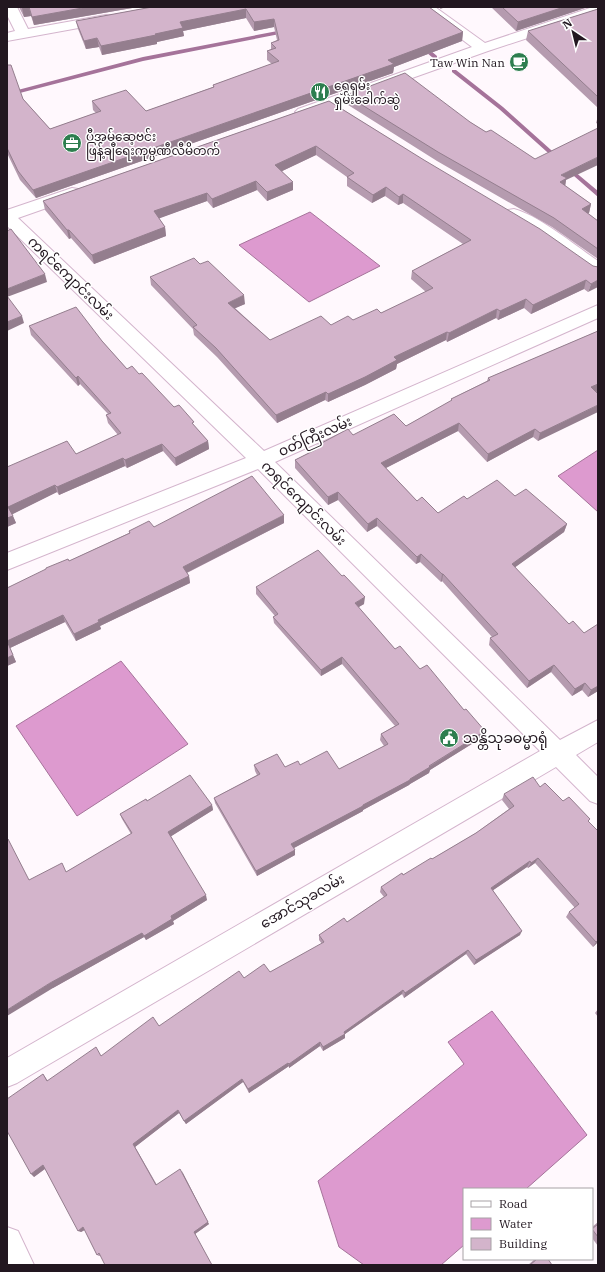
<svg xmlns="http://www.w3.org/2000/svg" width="605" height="1272" viewBox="0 0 605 1272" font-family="'IBM Plex Serif','Noto Sans Myanmar',serif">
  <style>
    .water { fill: #dd9acf; stroke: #a5739a }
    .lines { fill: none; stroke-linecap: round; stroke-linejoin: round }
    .stream { fill: #a5739a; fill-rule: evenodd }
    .minor-casing { stroke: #d4b5cd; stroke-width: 2 }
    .minor { fill: #fff; fill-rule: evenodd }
    .wall { fill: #b59baf }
    .shaded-wall { fill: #947e8e }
    .building { fill: #d3b4cb; stroke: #947e8e }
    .labels { text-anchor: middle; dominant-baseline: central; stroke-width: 3; stroke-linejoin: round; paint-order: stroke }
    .far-poi-label { font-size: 12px; fill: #221720; stroke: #fff; text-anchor: start }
    .street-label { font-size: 14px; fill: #221720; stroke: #fff }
    .poi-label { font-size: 14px; fill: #221720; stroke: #fff; text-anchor: start }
  </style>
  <rect width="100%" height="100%" fill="#fff8fd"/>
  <!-- water -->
  <path class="water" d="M310,212l70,54 -71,36 -70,-57z
    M598,450v62l-40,-36z
    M121,661l67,83 -111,72 -61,-90z
    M492,1011l95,124 -61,54h-62v56l-23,20h-77l-25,-18 -21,-66 146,-117 -16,-22z"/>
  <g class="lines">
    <!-- stream -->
    <path class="stream" d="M288,29l3,2 -1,1 -147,29 -127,33 -9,1v-4h7l129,-34z
      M420,45h4l13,11v2h-4l-13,-11z
      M452,70h4l47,37 57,51v2h-4l-57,-51 -47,-37z
      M568,166l30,25v6l-32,-28 -1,-1z"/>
    <!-- minor casing -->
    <g class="minor-casing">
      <path id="minor" d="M7,7h10l11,22 78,-14 5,1 2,3 -2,3 -5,1 -99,18v-8l8,-2 -8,-16z
        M419,7h16l50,36 108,-36h5v8l-110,36 -180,64 -5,2 -5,-2 -3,-3 3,-3 174,-62z
        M72,188l6,1 2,4 -2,4 -60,21 246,233 334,-146v13l-323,144 285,278 38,-20v22l-22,13 22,22v27l-8,-3 -34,-34 -539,316 -10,4v-29l533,-307 -282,-282 -251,101v-17l239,-95 -239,-232v-16z
        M514,209c24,6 62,37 84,52v14l-6,-2 -53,-37 -31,-18 -2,-4 2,-4z
        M7,1227l11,4 16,34h-27z"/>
    </g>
    <!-- minor -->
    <use href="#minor" class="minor"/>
  </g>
  <!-- wall -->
  <path class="wall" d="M19,7h119l-104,18 -3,-9 -7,1z
    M152,7h277l34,25 -1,9 -68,26 -1,6 -357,125 -16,-18 -13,-27v-88l16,34 27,30 46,-16 -3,-3 -1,-9 54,10 67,-24v-2l59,-21 -5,-4v-9l4,-2v-6l6,-3 -3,-13 -20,4 -8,-13 -63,13 1,5 -27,6v2l-55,11 -3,-8 -13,2 -8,-20 -2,-8z
    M491,7h97l-72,24z
    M598,9v99l-72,-68 2,-9z
    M346,95l124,27 16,10 49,27 31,21 -1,6 26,18 -2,9h-1l10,8v38l-46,-32 -115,-66 -92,-58z
    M329,101l264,165 5,1 -10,25 -4,-3 -53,25 -7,-6 -26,12 -2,-2 -49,24 -1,-2 -49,24 -1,5 -31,16 -37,17 -3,-2 -48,23 -60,-66 -23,-22 -1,-6 -42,-44 -1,-8 95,27 -10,4 35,32 111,-27 45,-21 -15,-13 1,-8 51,-27 -60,-41 -5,2 -13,-9 -13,7 -25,-17v-9l-31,-22 -34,16 11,19 -26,11 -10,-11 -44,18 -6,-7 -48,17 6,9 1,9 -72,28 -23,-26 -2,1 -24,-29 -2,-9z
    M598,116v8l-2,-1z
    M29,326l73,15 25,28 12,5 55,52 14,15 1,8 -33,17 -13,-15 -36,17 -2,-2 -66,29 -2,-3 -45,22 4,9 -9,4v-60l69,-13 42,-19 -10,-12 -2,-8 2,-1 -28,-30 -2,2 -47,-51z
    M598,331v60l-60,50 -5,-4 -46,25 -29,-31 -72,37 31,33 21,12 29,-14 48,-3 52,28 -3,8 -49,35 83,124 -10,6 -6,-7 -10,6 -21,-24 -24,16 -38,-43 1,-7 2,-1 -50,-56 -1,1 -21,-20 -4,2 -39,-38 -10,6 -29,-32 -10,5 -33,-37v-8l21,-11v-3l37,-11 53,-9 45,-25v-2l36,-18 1,-3z
    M284,523l-97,50 2,3 1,7 -90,43 1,3 -25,12 -11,-19 -55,26 6,14 -9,4v-78l62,-27 60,-28v-2l25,-4z
    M256,587l108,17 -6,3 37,42 25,20 44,41 21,21 -2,6 -53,33 -1,3 -19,11 -1,1 -46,25v1l-69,37 1,2v5l-38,21 -42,-73 -1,-5 43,-23 -2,-4 -1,-6 31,2 15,-2 39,4 45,-23 -4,-6 1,-6 14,-8 -53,-62 -21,12 -47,-53 -1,-6 2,-1 -19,-22z
    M540,787l50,32 -2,2 10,121 -5,5 -27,-30 3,-5 6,-4 -40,-45 -7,5 -1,-1 -34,23 27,45 -46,30 -8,-11 -62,44 -2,-4 -57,40v4l-22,13 -3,-5 -31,22v-2l-40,27 -6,-11 -57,42 -7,-11 -44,34 22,38 52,39 -14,10 -96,22 -2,-1 -12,-25 -4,2 -36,-63 -11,8 9,-103 5,7 54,-25 57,-30 85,-48 26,-6 52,-28 -3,-4v-5l28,-13 37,-25 -4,-5 1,-5 22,-12 29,-16 44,-26 33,-24 -7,-9 2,-6z
    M147,801l65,4 1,5 -42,26 36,64 -34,21 1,3 -28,16 -2,-3 -91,51 -24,-108 37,-8 65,-38 -9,-15 -2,-5z
    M598,1009v8l-3,-4z
    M598,1222v24l-6,-8v-11z
    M535,1259h13l4,6h-24z"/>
  <!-- shaded-wall -->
  <path class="shaded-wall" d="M29,7l2,9 -7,1 -2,-9z
    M88,7h50l-104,18 -2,-8z
    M441,7h5l-6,2z
    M564,7h24l-72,24 2,-9z
    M246,9v9l-63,13 1,5 -27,6v2l-55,11 -1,-9 54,-12 25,-12z
    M274,19v8l-20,4v-9z
    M463,32l-1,9 -68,26 -1,6 -357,125 -3,-8z
    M97,38l2,9 -13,2 -2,-8z
    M316,146v9l-40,19 -1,-9z
    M598,157v8l-32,15 -1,7 -7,4 3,-16z
    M256,181l1,9 -44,18 -1,-9z
    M293,182v8l-26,11v-9z
    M386,187l-1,9 -13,7 1,-8z
    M207,193v8l-52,19 -1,-9z
    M403,194v9l-5,2 1,-8z
    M591,204l-2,9 -9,4 2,-8z
    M165,227l1,9 -72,28 -2,-9z
    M67,230h2l2,8 -2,1z
    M45,274l2,8 -40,15v-8z
    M586,280l-2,9 -53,25 2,-9z
    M598,280v7l-10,5 3,-8z
    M244,295l1,9 -16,7 -1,-8z
    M526,299l-2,9 -26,12 2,-9z
    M497,309l-1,9 -49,24 2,-9z
    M22,316l2,7 -17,8v-9z
    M447,332l-1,8 -49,24 -1,5 -31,16 -37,17v-8l66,-37z
    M78,376l2,8 -2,2 -2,-8z
    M598,384v7l-9,5 2,-9z
    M326,392l-1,8 -48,23 -1,-8z
    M598,405v7l-60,29 2,-8z
    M459,423l-1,8 -78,40 1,-8z
    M535,429l-2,8 -46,25 1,-8z
    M208,441l1,8 -33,17 -1,-8z
    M162,444l1,7 -36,17 -2,-8z
    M123,458l2,8 -66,29 -2,-8z
    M55,485l2,7 -46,23 -3,-8z
    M338,492v8l-10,5v-8z
    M284,515v8l-100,51 -1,-7z
    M13,516l3,7 -9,4v-9z
    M377,518v8l-10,6 1,-8z
    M567,524l-3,8 -54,39 2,-7z
    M421,554l-1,8 -4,2 1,-7z
    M442,574h1l-1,7 -1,1z
    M189,576l1,7 -90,43 1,3 -25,12 -2,-7 24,-14z
    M365,597l-1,7 -10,6 1,-7z
    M63,615l2,7 -55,26 -3,-7z
    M13,655l3,7 -9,4v-8z
    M342,657v7l-21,12v-6z
    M554,665l-3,7 -24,16 2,-7z
    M585,683l-3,7 -10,6 3,-7z
    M598,686v5l-10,6 3,-7z
    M485,731l-2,6 -53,33 -1,3 -19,11 -1,1 -46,25v1l-71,38 -1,-5 119,-65z
    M212,805l1,5 -43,27 -2,-5z
    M295,850v5l-38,21 -1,-5z
    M538,858l-3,5 -7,5 3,-5z
    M530,861l-3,6 -38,26 2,-5z
    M206,895l1,5 -34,21 1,3 -28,16 -2,-4 27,-20z
    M522,931l-2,4 -46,30 2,-5z
    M142,933l2,4 -91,51 -46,28v-6l43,-27z
    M598,940v2l-5,5 3,-5z
    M468,950l-2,4 -62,44 1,-5z
    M403,990l-1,4 -57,40v4l-22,13v-4z
    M320,1042v4l-31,22v-4z
    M288,1063l1,3 -40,27 -1,-4z
    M242,1079l1,3 -57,42 -2,-3z
    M178,1110l1,3 -44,34 23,40 -25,-43z
    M43,1165l3,3 -12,9 -3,-3z
    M182,1171l27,53 -14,10 17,31 -18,-33z
    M83,1227l3,2 -5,3 -3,-1z"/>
  <!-- building -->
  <path class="building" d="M29,7h59l-56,10z
    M152,7h277l34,25 -75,28 6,4 -361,126 -15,-19 -11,-23v-83h4l12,34 27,30 51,-18 -9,-10 34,-11 20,21 68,-24 -1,-2 66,-24 -12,-10 9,-3 -5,-5 8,-3 -5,-21 -20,3 -8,-13 -66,13 3,6 -28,6 1,1 -55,11 -4,-8 -13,3 -8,-20z
    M502,7h62l-46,15z
    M598,9v88l-70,-66z
    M405,73l65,49 16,10 5,-2 44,29 63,-31v29l-37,18 6,3 -7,4 31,22 -9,5 16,12v28l-44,-31 -116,-66 -92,-57z
    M329,101l95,59 116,69 53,37 5,1v13l-7,4 -5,-4 -53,25 -7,-6 -26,12 -3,-2 -48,24 -2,-1 -53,25 3,3 -32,17 -37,17 -2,-2 -50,23 -60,-67 -23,-21 4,-2 -47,-48 44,-19 6,6 8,-3 36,34 -16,8 42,37 51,-24 10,9 17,-9 5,4 24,-11 4,4 52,-25 -21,-17 59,-31 -68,-46 -4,3 -13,-10 -13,8 -26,-18 7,-4 -38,-27 -41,19 18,17 -26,10 -11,-11 -44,18 -5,-6 -53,18 11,16 -73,28 -23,-25h-2l-24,-29z
    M11,229l34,45 -38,15v-58z
    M7,296l15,20 -15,6z
    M76,307l26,34 25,28 5,-3 7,8 3,-1 32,34 5,-2 15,17 -2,1 16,18 -33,17 -13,-14 -37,16 -2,-2 -66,29 -2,-2 -47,22 5,9 -6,2v-51l60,-26 9,13 45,-21 -15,-18 5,-2 -33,-37 -2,2 -47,-52z
    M598,331v53l-7,3 7,7v11l-58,28 -5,-4 -47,25 -29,-31 -78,40 36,38 5,-4 16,16 26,-17 3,3 30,-19 18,16 11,-7 41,35 -55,40 57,60 4,-3 11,12 14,-9v62l-7,4 -6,-7 -10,6 -21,-24 -25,16 -39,-43 8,-4 -55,-60h-1l-21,-20 -4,3 -40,-39 -9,6 -30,-32 -10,5 -33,-37 24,-12 -3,-2 32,-17 5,6 41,-21 12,12 46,-26 -1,-1 39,-19 -2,-2z
    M252,476l32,39 -101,52 6,9 -91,44 1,2 -25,12 -11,-19 -56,26 6,14 -6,3v-70l39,-19v-1l22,-9 1,2 61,-28 -1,-2 20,-10 5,6z
    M318,550l24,26 2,-1 21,22 -10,6 40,46 5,-3 20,23 7,-4 37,45 2,-1 19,22 -56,35 1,1 -20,12v1l-47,25v1l-72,38 4,6 -39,21 -42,-73 46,-24 -6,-9 23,-11 8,13 13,-6 2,4 27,-14 12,18 49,-25 -7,-10 18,-10 -57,-67 -21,13 -48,-53 5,-3 -22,-27z
    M190,775l22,30 -44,27 38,63 -35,21 1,3 -28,17 -2,-3 -92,50 -43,27v-170l1,-1 21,41 33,-17 4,9 66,-39 -12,-19 26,-15 1,2z
    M533,777l7,10 5,-4 18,18 6,-4 21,22 -2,2 10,10v109l-2,2 -27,-30 10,-8 -41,-46 -7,5 -1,-2 -39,27 31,43 -46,29 -8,-10 -63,43 -2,-3 -59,42 1,2 -22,13 -3,-5 -31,22 -1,-1 -40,26 -6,-10 -58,42 -6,-11 -45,34 23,41 24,-16 28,53 -14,10 18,33h-107l-6,-12 -2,2 -14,-28 -5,4 -35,-66 -12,9 -24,-43v-32l36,-25 4,7 49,-34 5,9 52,-39 6,9 80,-55 5,7 20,-14 6,8 54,-30 -5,-7 25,-17 3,4 40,-27 -6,-8 21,-14 1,2 28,-17 1,1 44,-26 38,-27 -10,-12z
    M598,1224v13l-6,-8z
    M537,1259h11l4,6h-22z"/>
  <!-- icons -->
  <defs>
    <g id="cafe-disc" transform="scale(1)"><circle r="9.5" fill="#2d7e4f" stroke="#fff"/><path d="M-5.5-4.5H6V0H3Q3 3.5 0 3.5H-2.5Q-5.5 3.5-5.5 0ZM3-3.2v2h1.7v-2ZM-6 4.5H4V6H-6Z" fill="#fff"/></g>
    <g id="restaurant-disc" transform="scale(1)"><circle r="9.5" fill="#2d7e4f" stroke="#fff"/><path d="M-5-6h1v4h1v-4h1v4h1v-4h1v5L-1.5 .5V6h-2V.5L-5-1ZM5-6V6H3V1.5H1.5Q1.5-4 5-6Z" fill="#fff"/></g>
    <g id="office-disc" transform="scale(1)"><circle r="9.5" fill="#2d7e4f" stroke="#fff"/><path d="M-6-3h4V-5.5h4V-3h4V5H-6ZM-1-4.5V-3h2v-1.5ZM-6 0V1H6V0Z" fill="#fff"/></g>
    <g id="civic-disc" transform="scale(1)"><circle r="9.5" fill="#2d7e4f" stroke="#fff"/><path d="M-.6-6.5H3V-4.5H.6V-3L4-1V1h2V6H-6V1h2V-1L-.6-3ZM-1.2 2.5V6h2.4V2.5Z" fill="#fff"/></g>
  </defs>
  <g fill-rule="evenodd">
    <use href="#cafe-disc" x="519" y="62"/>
    <use href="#restaurant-disc" x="320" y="92"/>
    <use href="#office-disc" x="72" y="143"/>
    <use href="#civic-disc" x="449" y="738"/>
  </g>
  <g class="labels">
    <!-- far-poi labels -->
    <g class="far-poi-label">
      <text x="505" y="62" text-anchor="end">Taw Win Nan</text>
      <text x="334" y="85">ရွှေရှမ်း<tspan x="334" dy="14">ရှမ်းခေါက်ဆွဲ</tspan></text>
      <text x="86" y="136">ပီအမ်ဆေ့ဗင်း<tspan x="86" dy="14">ဖြန့်ချီရေးကုမ္ပဏီလီမိတက်</tspan></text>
    </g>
    <!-- street labels -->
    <g class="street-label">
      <text transform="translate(71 278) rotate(44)">ကရင်ကျောင်းလမ်း</text>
      <text transform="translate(315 436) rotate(-24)">၀တ်ကြီးလမ်း</text>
      <text transform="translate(304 503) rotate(45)">ကရင်ကျောင်းလမ်း</text>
      <text transform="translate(302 901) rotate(-30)">အောင်သုခလမ်း</text>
    </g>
    <!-- poi labels -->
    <g class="poi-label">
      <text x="463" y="738">သန္တိသုခဓမ္မာရုံ</text>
    </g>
  </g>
  <!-- border -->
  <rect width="605" height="1272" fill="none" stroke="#221720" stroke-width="16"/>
  <!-- legend -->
  <rect x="463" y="1188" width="130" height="72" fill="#ffffff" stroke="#a7a2a6"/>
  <rect x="471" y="1201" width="20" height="6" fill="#ffffff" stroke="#a7a2a6"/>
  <text x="499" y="1208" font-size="12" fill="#221720">Road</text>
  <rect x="471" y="1218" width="20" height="12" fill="#dd9acf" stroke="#a7a2a6"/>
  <text x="499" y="1228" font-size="12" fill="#221720">Water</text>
  <rect x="471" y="1238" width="20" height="12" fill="#d3b4cb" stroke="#a7a2a6"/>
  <text x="499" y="1248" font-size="12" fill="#221720">Building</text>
  <!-- north arrow -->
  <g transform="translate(573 32) rotate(325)" stroke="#ffffff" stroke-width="3" paint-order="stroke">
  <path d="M0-3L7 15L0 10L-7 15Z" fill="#221720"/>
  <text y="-6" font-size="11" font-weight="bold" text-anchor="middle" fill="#221720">N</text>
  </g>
</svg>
